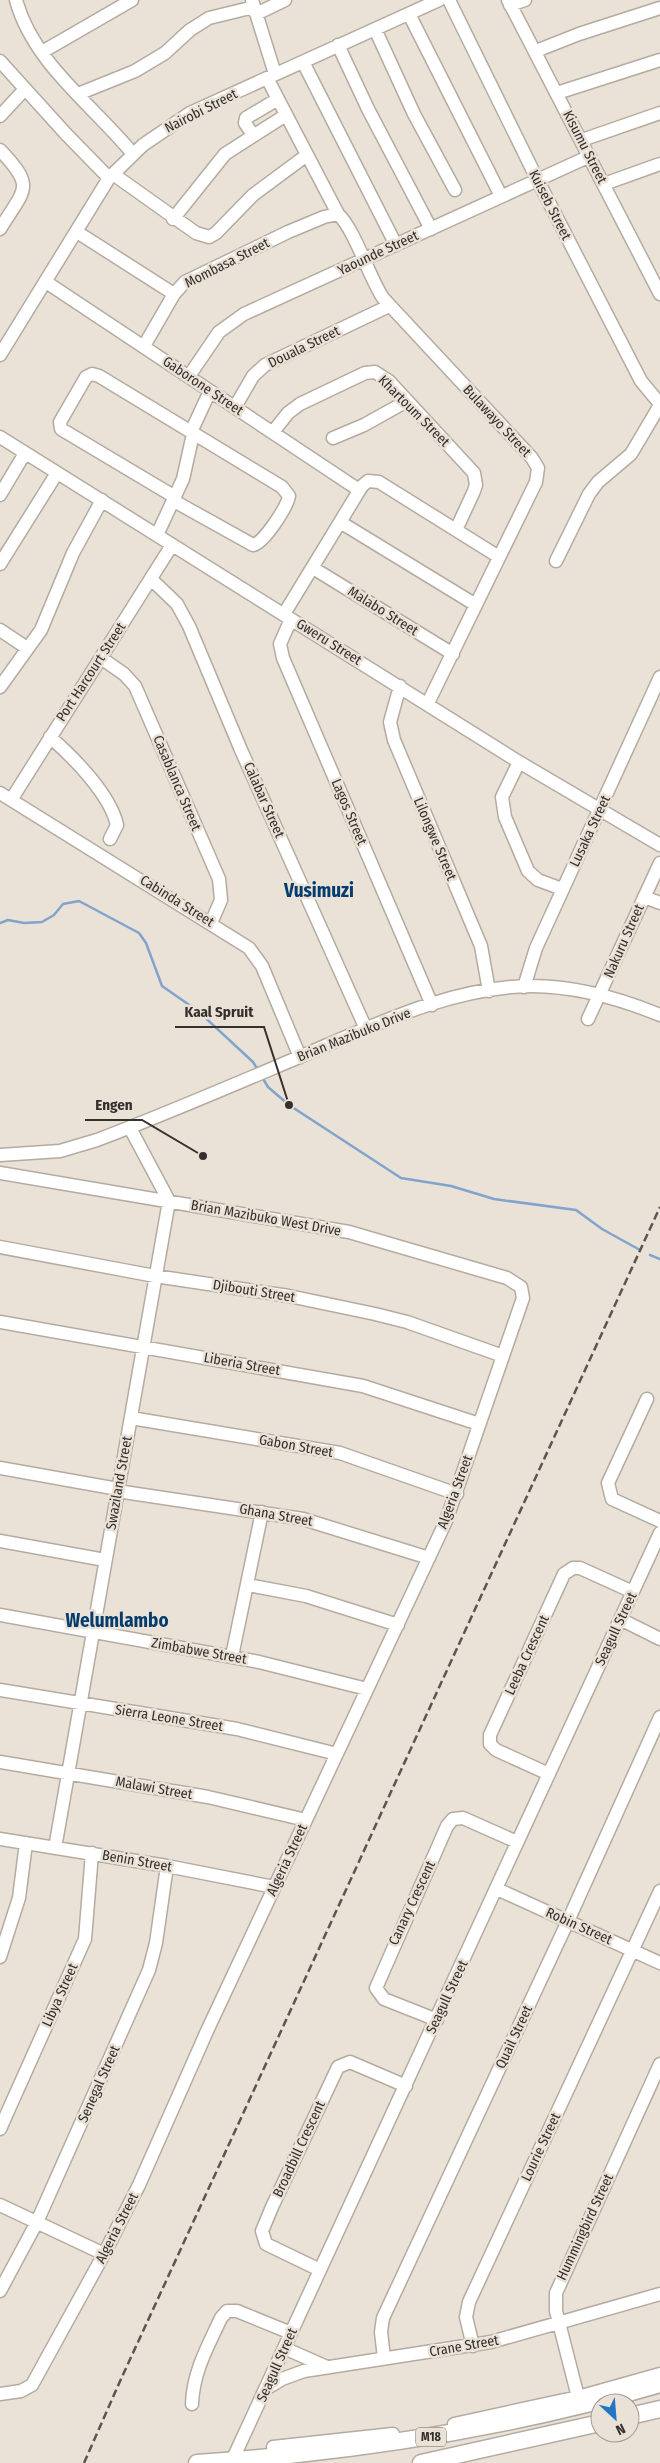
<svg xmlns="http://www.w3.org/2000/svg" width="660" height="2463" viewBox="0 0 660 2463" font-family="'Fira Sans Condensed',sans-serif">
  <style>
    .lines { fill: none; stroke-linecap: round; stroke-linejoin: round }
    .stream { stroke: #80a4cc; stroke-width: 2.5 }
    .minor-casing { stroke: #b4aba1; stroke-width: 15 }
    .major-casing { stroke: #b4aba1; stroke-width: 19 }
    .minor { stroke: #fff; stroke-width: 12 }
    .major { stroke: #fff; stroke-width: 16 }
    .rail { stroke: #5b5651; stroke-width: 2.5; stroke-dasharray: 8 4; stroke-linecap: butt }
    .labels { text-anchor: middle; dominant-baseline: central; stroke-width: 5; stroke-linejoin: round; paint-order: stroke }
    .shield { fill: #eae1d7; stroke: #6b655f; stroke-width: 1 }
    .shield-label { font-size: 12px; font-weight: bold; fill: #34302c }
    .street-label { font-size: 14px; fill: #34302c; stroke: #eae1d7 }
    .district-label { font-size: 19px; font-weight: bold; fill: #043d6d; stroke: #eae1d7 }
    .leader { fill: none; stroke: #34302c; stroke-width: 2 }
    .callout-dot { fill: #34302c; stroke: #eae1d7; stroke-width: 2 }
    .callout-label { font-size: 15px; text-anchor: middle; font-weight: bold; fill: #34302c; stroke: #eae1d7; stroke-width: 5; stroke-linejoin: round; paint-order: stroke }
  </style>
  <rect width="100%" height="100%" fill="#eae1d7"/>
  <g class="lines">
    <!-- stream -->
    <path class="stream" d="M0,923l8,-3 16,3 18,-1 12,-7 9,-11 16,-3 60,32 7,10 16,43 36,25 55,51 5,8
      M262,1077l6,10 21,18 112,73 50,8 43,13 82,11 26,19 38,21
      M650,1255l10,4"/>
    <!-- minor casing -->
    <g class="minor-casing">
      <path id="minor" d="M16,0c17,63 77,105 117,154
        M252,0l23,74
        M449,0l88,179 104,202 19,23
        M508,0l152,294
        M510,5l15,-5
        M256,14l29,-14
        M409,14l92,182
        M375,29l39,85 41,76
        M338,45l30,64 63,120
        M536,51l43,-17 81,-26
        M42,52l90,-52
        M0,61l66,73 43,44
        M303,62l93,183
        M267,78l71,136c17,16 30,61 45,84l149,160 6,10 -2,14 -108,221
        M557,93l103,-33
        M78,94l57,-23 30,-18 25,-23 19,-12 45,-11
        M0,116l25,-27
        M253,135l-8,-12 1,-5 32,-19
        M582,140l78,-27
        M0,150c36,38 25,38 0,79
        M113,174l83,59 13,4 7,-4 37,-38 54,-40
        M604,184l56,-20
        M173,219l52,-65 61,-39
        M77,232l97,62
        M46,282l313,208
        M144,346l30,-52 11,-12 103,-50 36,-15 14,-3
        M0,355l109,-177 34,-33 47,-32 249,-113
        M189,376l30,-44 25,-18 346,-158
        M235,407l18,-31 12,-11 124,-59
        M191,432l19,-41
        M273,432l15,-19 12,-9 65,-31 10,-1 14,9 85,92 2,12 -2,6 -18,39
        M0,437l519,325 141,83
        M333,438l31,-13 43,-24
        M0,495l25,-42
        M174,501l79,44c11,-2 34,-38 36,-49l-7,-9 -183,-111 -7,-2 -6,3 -26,45 1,7 114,68
        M340,522l136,83
        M157,535l26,-56 10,-45
        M556,561l33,-67 9,-12 33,-28 29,-49
        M0,564l57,-91
        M313,568l140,86
        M151,579l26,25 12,22 52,124 125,279
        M284,614l78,-128 6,-5 11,1 120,75
        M291,619l-11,25 3,14 149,347
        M0,630l27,18
        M101,658l23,16 11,12 84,193 2,21 -10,23
        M400,686l-10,36 4,18 87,206 8,45
        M0,687l41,-57 32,-77 29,-53
        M50,737c23,20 60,57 67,88l-7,14
        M519,762l-17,35 3,20 23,54 10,9 24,9
        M0,793l249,155 13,18 38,91
        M11,800l161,-255
        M644,897l16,6
        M524,987l12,-39 124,-271
        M588,1019l72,-156
        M0,1155l60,-4 37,-11c72,-27 143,-58 214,-88 70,-30 143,-65 220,-66 43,0 90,13 129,29
        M0,1173l349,59 158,46 14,9 2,11 -77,223 -239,510 -68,154 -35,69 -72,131 -11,6 -21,3
        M0,1247l155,29 134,20 86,18 32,8 96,34
        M0,1322l363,64 116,38
        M647,1399l-39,84 4,16 48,22
        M131,1418l209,35 117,41
        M0,1468l118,21
        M117,1491l186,28 126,39
        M0,1541l105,19
        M248,1585l58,11 92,29
        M0,1615l259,47 108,27
        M620,1619l40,20
        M232,1656l30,-144
        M0,1690l237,39 100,25
        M0,1762l208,35 98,23
        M549,1774l-53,-24 -6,-6v-9l74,-161 9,-6h7l53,24
        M0,1839l167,27 107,21
        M55,1848l114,-647 -39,-73
        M497,1889l163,74
        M0,1957l19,-59 7,-55
        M437,2020l-53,-21 -8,-11 71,-162 6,-7 10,-1 54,24
        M0,2129l85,-190 7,-86
        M0,2205l104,49
        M320,2270l-54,-26 -4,-13 10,-24 66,-140 12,-5 56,24
        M0,2291l37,-69 112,-252 7,-27 11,-77
        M473,2346l-7,-29 3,-15 191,-411
        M284,2348l43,19
        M384,2358l-3,-26 2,-14 185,-397 92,-204
        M267,2388l15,-9 22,-8 187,-29 169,-48
        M578,2397l-22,-86v-18l104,-229
        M192,2404c1,-32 16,-58 29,-86l6,-7h10l54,22
        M454,2424l124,-27 82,-23
        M273,2447l120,-13
        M231,2463l429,-930"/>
    </g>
    <!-- major casing -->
    <g class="major-casing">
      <path id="major" d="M630,2416l30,-7
        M197,2463c157,-11 311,-34 463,-79
        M421,2463l179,-40"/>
    </g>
    <!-- minor -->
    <use href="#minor" class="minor"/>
    <!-- major -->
    <use href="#major" class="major"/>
    <!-- rail -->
    <path class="rail" d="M84,2463l37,-84 539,-1172"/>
  </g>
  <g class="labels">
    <!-- shield labels -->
    <rect class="shield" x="416" y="2427.5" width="30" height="19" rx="4"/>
    <g class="shield-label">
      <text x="431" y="2437">M18</text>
    </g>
    <!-- street labels -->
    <g class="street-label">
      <text transform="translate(201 111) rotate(-27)">Nairobi Street</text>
      <text transform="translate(585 147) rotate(63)">Kisumu Street</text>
      <text transform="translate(550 205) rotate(63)">Kuiseb Street</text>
      <text transform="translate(378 253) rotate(-25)">Yaounde Street</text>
      <text transform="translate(227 263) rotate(-27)">Mombasa Street</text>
      <text transform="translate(304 347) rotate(-26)">Douala Street</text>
      <text transform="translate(203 386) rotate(34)">Gaborone Street</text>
      <text transform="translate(414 411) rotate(45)">Khartoum Street</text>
      <text transform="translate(497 421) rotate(47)">Bulawayo Street</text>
      <text transform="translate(383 611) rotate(32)">Malabo Street</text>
      <text transform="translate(329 642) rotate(32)">Gweru Street</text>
      <text transform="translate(91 672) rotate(-57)">Port Harcourt Street</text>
      <text transform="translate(177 783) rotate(67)">Casablanca Street</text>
      <text transform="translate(264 800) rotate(66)">Calabar Street</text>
      <text transform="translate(349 812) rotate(67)">Lagos Street</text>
      <text transform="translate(590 831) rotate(-65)">Lusaka Street</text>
      <text transform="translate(435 839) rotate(67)">Lilongwe Street</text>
      <text transform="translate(177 901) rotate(32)">Cabinda Street</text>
      <text transform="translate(624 941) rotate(-66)">Nakuru Street</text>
      <text transform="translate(354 1035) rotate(-22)">Brian Mazibuko Drive</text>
      <text transform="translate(266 1218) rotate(10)">Brian Mazibuko West Drive</text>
      <text transform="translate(254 1291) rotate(9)">Djibouti Street</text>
      <text transform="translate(242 1364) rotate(10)">Liberia Street</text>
      <text transform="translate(296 1446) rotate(10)">Gabon Street</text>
      <text transform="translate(119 1483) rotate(-80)">Swaziland Street</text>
      <text transform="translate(455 1492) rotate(-70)">Algeria Street</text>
      <text transform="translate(276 1515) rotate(10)">Ghana Street</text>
      <text transform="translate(616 1629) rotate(-65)">Seagull Street</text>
      <text transform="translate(199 1651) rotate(10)">Zimbabwe Street</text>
      <text transform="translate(527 1655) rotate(-65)">Leeba Crescent</text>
      <text transform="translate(169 1718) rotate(9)">Sierra Leone Street</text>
      <text transform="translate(154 1788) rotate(10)">Malawi Street</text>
      <text transform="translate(287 1860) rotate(-65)">Algeria Street</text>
      <text transform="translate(137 1861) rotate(10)">Benin Street</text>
      <text transform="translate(412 1903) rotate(-65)">Canary Crescent</text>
      <text transform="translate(579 1926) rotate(24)">Robin Street</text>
      <text transform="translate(60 1995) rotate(-66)">Libya Street</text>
      <text transform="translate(447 1997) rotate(-65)">Seagull Street</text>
      <text transform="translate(514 2037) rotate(-65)">Quail Street</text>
      <text transform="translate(99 2084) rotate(-66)">Senegal Street</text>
      <text transform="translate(541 2147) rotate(-65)">Lourie Street</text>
      <text transform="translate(299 2149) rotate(-65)">Broadbill Crescent</text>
      <text transform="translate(585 2227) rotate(-65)">Hummingbird Street</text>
      <text transform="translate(117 2228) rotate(-63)">Algeria Street</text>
      <text transform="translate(464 2346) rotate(-10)">Crane Street</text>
      <text transform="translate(277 2365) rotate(-66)">Seagull Street</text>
    </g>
    <!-- district labels -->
    <g class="district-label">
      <text x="319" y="890">Vusimuzi</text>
      <text x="117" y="1620">Welumlambo</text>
    </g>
  </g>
  <!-- callouts -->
  <path class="leader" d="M289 1105L264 1027H175M203 1156L142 1120H85"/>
  <g class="callout-dot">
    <circle cx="289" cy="1105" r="5"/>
    <circle cx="203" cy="1156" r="5"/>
  </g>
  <g class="callout-label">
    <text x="219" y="1017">Kaal Spruit</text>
    <text x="114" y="1110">Engen</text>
  </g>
  <!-- north arrow -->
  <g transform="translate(615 2418) rotate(154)"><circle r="24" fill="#eae1d7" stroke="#a19a93"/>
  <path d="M0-4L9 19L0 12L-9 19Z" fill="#2376c5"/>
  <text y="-8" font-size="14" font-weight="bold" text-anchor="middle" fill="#34302c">N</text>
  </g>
</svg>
